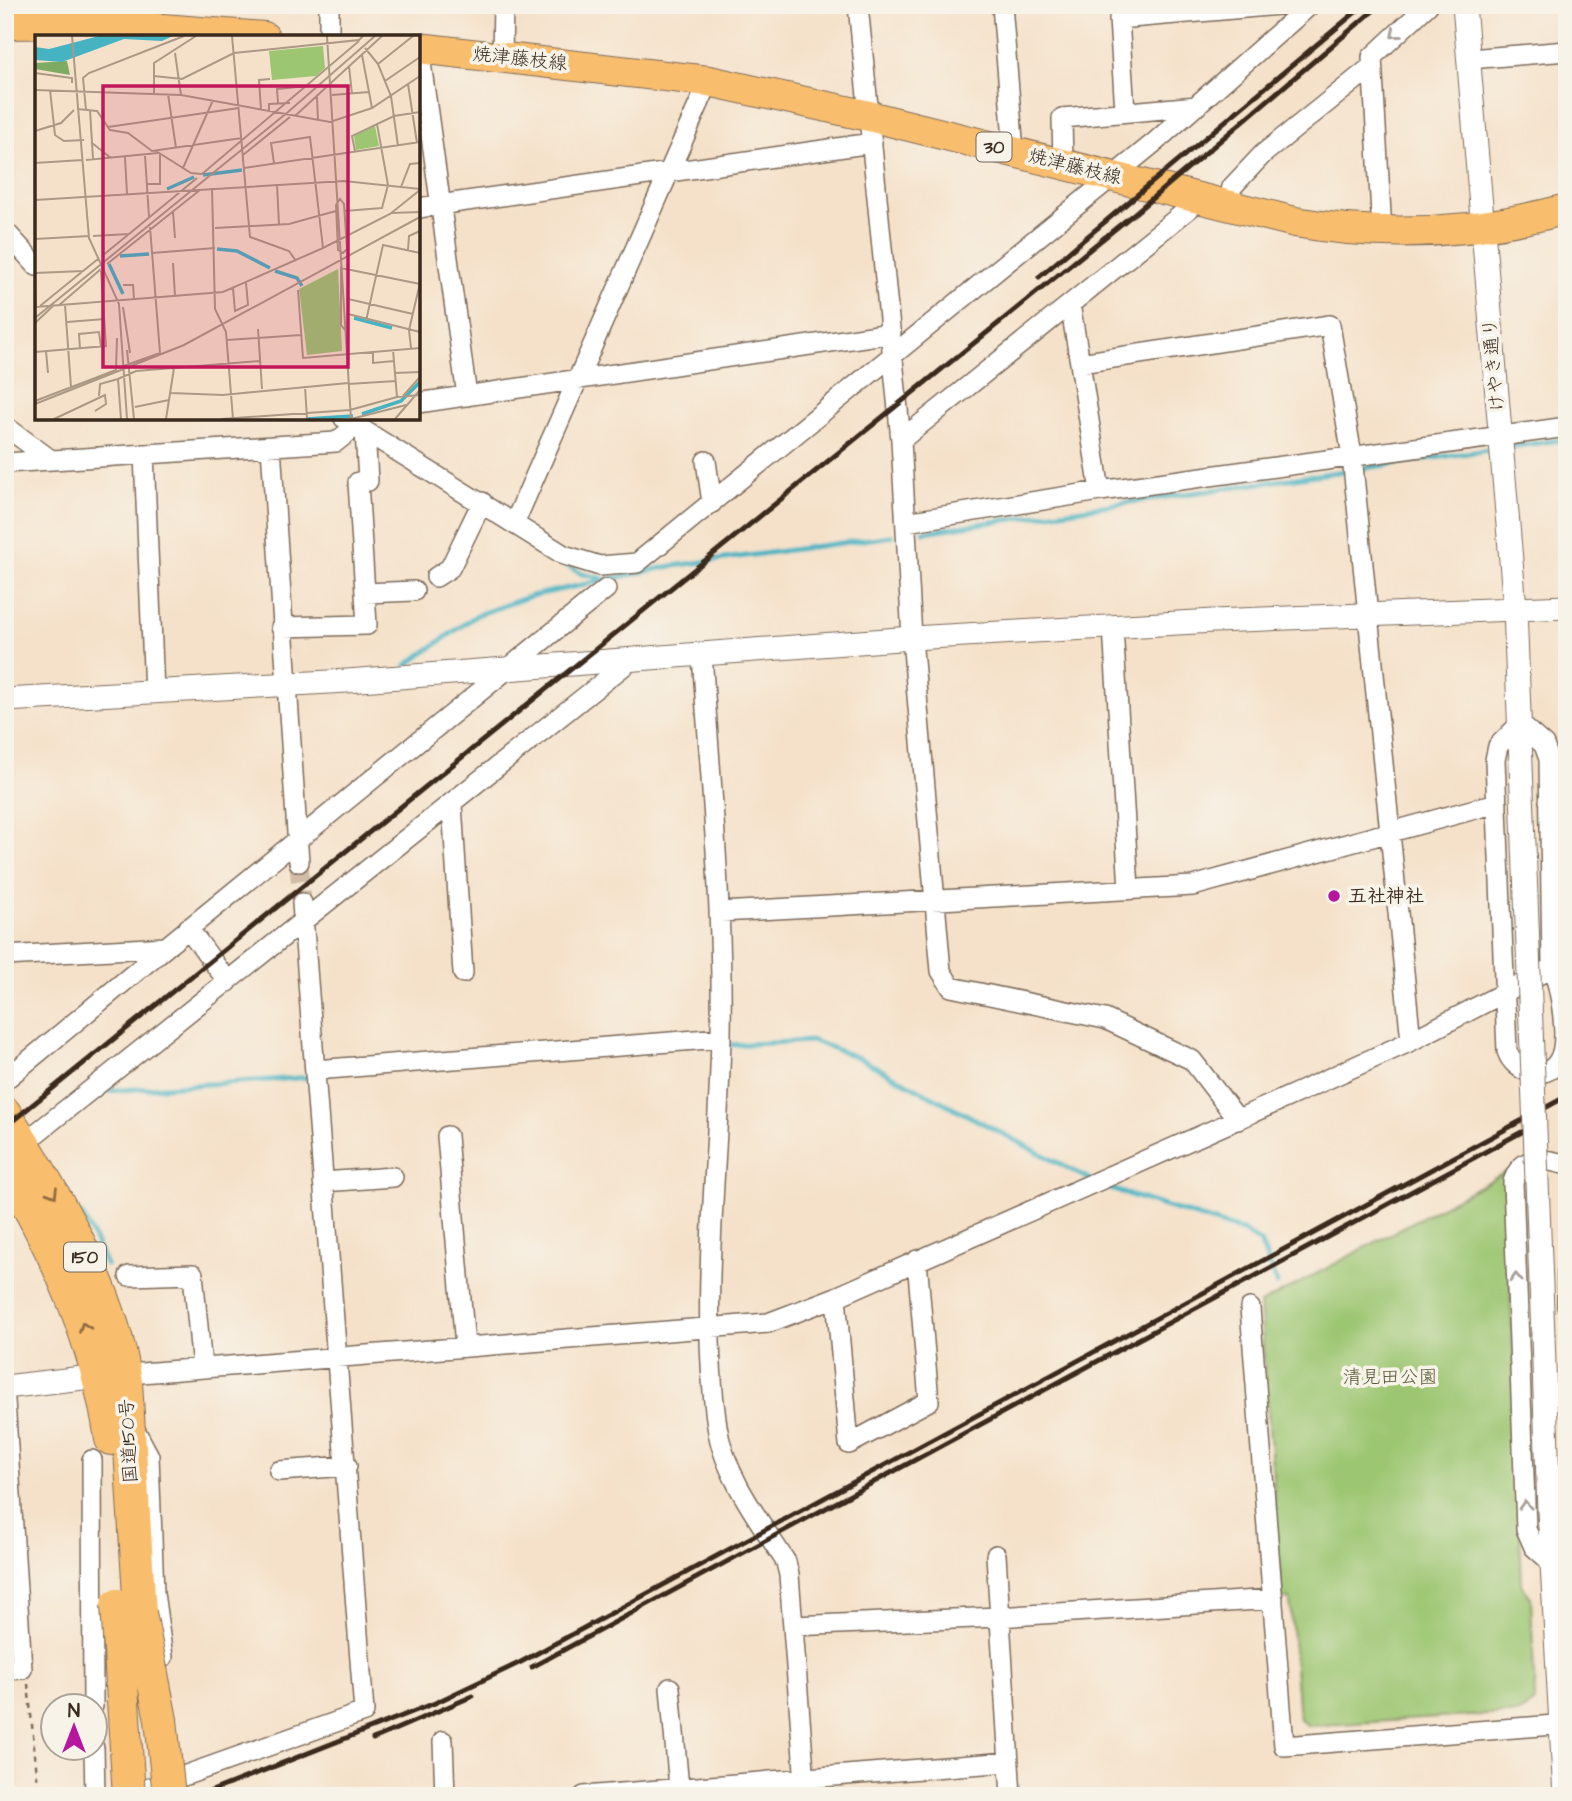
<svg xmlns="http://www.w3.org/2000/svg" width="1572" height="1801" viewBox="0 0 1572 1801" font-family="'Architects Daughter','Klee One',sans-serif">
  <style>
    .green { fill: #9dc672; stroke: #6c7848; stroke-width: 2 }
    .lines { fill: none; stroke-linecap: round; stroke-linejoin: round }
    .stream { stroke: #46b3c2; stroke-width: 5 }
    .minor-tunnel { stroke: #d0bca7; stroke-width: 19; stroke-dasharray: 19 10; stroke-linecap: butt }
    .minor-casing { stroke: #7c6a5a; stroke-width: 22 }
    .tertiary-casing { stroke: #7c6a5a; stroke-width: 25 }
    .primary-casing { stroke: #7c6a5a; stroke-width: 32 }
    .trunk-casing { stroke: #7c6a5a; stroke-width: 34 }
    .path { stroke: #7c6a5a; stroke-width: 2.5; stroke-dasharray: 5 5; stroke-linecap: butt }
    .minor { stroke: #fff; stroke-width: 19 }
    .tertiary { stroke: #fff; stroke-width: 23 }
    .primary { stroke: #f9be6d; stroke-width: 30 }
    .trunk { stroke: #f9be6d; stroke-width: 32 }
    .rail { stroke: #3b2a1e; stroke-width: 5 }
    .tertiary-bridge-casing { stroke: #7c6a5a; stroke-width: 25; stroke-linecap: butt }
    .trunk-bridge-casing { stroke: #7c6a5a; stroke-width: 34; stroke-linecap: butt }
    .tertiary-bridge { stroke: #fff; stroke-width: 23 }
    .trunk-bridge { stroke: #f9be6d; stroke-width: 32 }
    .oneway { stroke: #a79f9a }
    .oneway2 { stroke: #906d42 }
    .poi-dot { fill: #b5179e; stroke: #f7f3e8; stroke-width: 2.5 }
    .labels { text-anchor: middle; dominant-baseline: central; stroke-width: 7; stroke-linejoin: round; paint-order: stroke }
    .shield { fill: #f7f3e8; stroke: #73665b; stroke-width: 2 }
    .shield-label { font-size: 18px; font-weight: bold; fill: #3b2a1e }
    .street-label { font-size: 19px; fill: #3b2a1e; stroke: #f7f3e8 }
    .poi-label { font-size: 19px; font-weight: bold; fill: #3b2a1e; stroke: #f7f3e8; text-anchor: start }
    .park-label { font-size: 19px; fill: #585937; stroke: #f7f3e8 }
    .inset-river { fill: none; stroke: #46b3c2; stroke-width: 3.5 }
    .inset-road { fill: none; stroke: #ab9885; stroke-width: 2 }
    .view { fill: #c2185b; fill-opacity: 0.15; stroke: #c2185b; stroke-width: 3.5 }
    .inset-edge { fill: none; stroke: #3b2a1e; stroke-width: 3.5 }
  </style>
  <rect width="100%" height="100%" fill="#f7f3e8"/>
  <filter id="ink" filterUnits="userSpaceOnUse"><feTurbulence type="fractalNoise" baseFrequency=".0143" numOctaves="2"/><feDisplacementMap in="SourceGraphic" scale="14" xChannelSelector="R" yChannelSelector="G"/><feConvolveMatrix kernelMatrix="1 2 1 2 8 2 1 2 1" color-interpolation-filters="sRGB"/></filter>
  <filter id="wash" filterUnits="userSpaceOnUse"><feTurbulence type="fractalNoise" baseFrequency=".00686" numOctaves="4" result="noise"/><feDisplacementMap in="SourceGraphic" scale="28" xChannelSelector="R" yChannelSelector="G"/><feGaussianBlur stdDeviation="1.57" result="paint"/><feColorMatrix in="noise" values="0 0 0 0 0 0 0 0 0 0 0 0 0 0 0 0 0 1.4 0 .05"/><feComposite in="paint" operator="in"/></filter>
  <g filter="url(#wash)">
    <rect width="100%" height="100%" fill="#f5e1c9"/>
    <!-- green -->
    <path class="green" d="M1506,1172l16,414 9,11 4,104 -15,12 -212,13 -9,-7 -9,-120h-8l-22,-295z"/>
    <g class="lines">
      <!-- stream -->
      <path class="stream" d="M1509,447l58,-8
        M924,532l571,-83
        M565,564l17,10 19,4
        M407,665l70,-50 54,-19 135,-29 226,-31
        M726,1045l87,-4 46,17 230,121
        M85,1106l20,-15 207,-14
        M1101,1186l142,45 17,11 17,42
        M82,1214l24,51"/>
    </g>
  </g>
  <g filter="url(#ink)">
    <g class="lines">
      <!-- minor-tunnel -->
      <path class="minor-tunnel" d="M299,862l3,41"/>
      <!-- minor casing -->
      <g class="minor-casing">
        <path id="minor" d="M858,5l43,435 11,198 29,333 10,16 154,32 87,41 46,60
          M1002,5l12,147
          M329,37v-32
          M419,48l48,348
          M502,56l1,-51
          M1469,59l98,-8
          M1125,111l-6,-92 160,-14
          M1063,164l-1,-46 135,-12
          M1228,206l4,-19 31,-33 107,-86
          M418,208l454,-65
          M5,231l32,35
          M1382,232l-10,-175 56,-52
          M1070,304l10,59
          M418,403l473,-70
          M344,418l220,137 36,11 37,-3 518,-421 155,-137
          M5,426l46,34
          M901,440l300,-241
          M271,447l28,415
          M144,454l10,238
          M706,461l6,42
          M5,463l331,-21 20,-16
          M1100,491l-20,-128 250,-38 22,131 59,585
          M906,522l194,-31 467,-64
          M514,524l195,-443
          M436,577l14,-9 32,-66
          M365,593l49,-2
          M281,627l86,-2 -9,-143 10,-1 -3,-50
          M1113,627l16,262
          M702,655c9,126 21,253 19,380 -2,125 -22,268 -4,391 7,49 43,95 69,136l3,13 17,221
          M1520,724l24,21 5,14 3,208c8,20 18,74 7,93 -13,23 -45,13 -52,-9l-12,-291 3,-14z
          M1549,801l18,-1
          M452,805l11,168
          M720,912l473,-26 304,-83
          M188,928l40,54
          M5,956l161,-9 440,-358
          M315,1070l406,-32
          M5,1080l161,-133
          M447,1136l18,210
          M24,1143l607,-483
          M323,1182l70,-5
          M1567,1271v35
          M129,1276l64,-2 9,94
          M836,1297l13,147 80,-43 -12,-141
          M1250,1308l34,438 283,-22
          M116,1375l652,-52 68,-26 463,-205 112,-51 156,-81
          M5,1400l17,269 -17,1
          M133,1426l16,30 5,137 9,64
          M92,1460l1,246
          M279,1471l68,-5
          M1550,1537l17,-18
          M996,1555l15,241
          M1552,1563l-18,-16 -8,-18 -13,-347c9,-28 30,-24 54,-17
          M794,1626l204,-9 275,-18
          M670,1688l9,100
          M443,1741l2,55
          M94,1748l1,48
          M127,1796l237,-84 -62,-809
          M584,1796l424,-34"/>
      </g>
      <!-- tertiary casing -->
      <g class="tertiary-casing">
        <path id="tertiary" d="M1464,5l51,603 11,288
          M5,700l342,-19 565,-43 302,-17 353,-14
          M1543,1336l6,175 16,285
          M5,1387l95,-11"/>
      </g>
      <!-- primary casing -->
      <g class="primary-casing">
        <path id="primary" d="M5,24l83,-1 176,14
          M418,48l291,33 160,35 426,106c90,16 183,11 272,-13"/>
      </g>
      <!-- trunk casing -->
      <g class="trunk-casing">
        <path id="trunk" d="M5,1113c50,83 106,171 121,269l14,231
          M5,1165c52,90 90,171 106,274"/>
      </g>
      <!-- path -->
      <path class="path" d="M1559,1235l8,5
        M28,1684l11,112"/>
      <!-- minor -->
      <use href="#minor" class="minor"/>
      <!-- tertiary -->
      <use href="#tertiary" class="tertiary"/>
      <!-- primary -->
      <use href="#primary" class="primary"/>
      <!-- trunk -->
      <use href="#trunk" class="trunk"/>
      <!-- rail -->
      <path class="rail" d="M1039,277l325,-272
        M5,1127l1131,-915 244,-207
        M532,1667l1010,-546
        M373,1739l100,-43
        M199,1796l236,-93 86,-41 1046,-566"/>
      <!-- tertiary-bridge casing -->
      <g class="tertiary-bridge-casing">
        <path id="tertiary-bridge" d="M1526,896l17,440"/>
      </g>
      <!-- trunk-bridge casing -->
      <g class="trunk-bridge-casing">
        <path id="trunk-bridge" d="M117,1605l12,191
          M140,1613l21,107 8,76"/>
      </g>
      <!-- tertiary-bridge -->
      <use href="#tertiary-bridge" class="tertiary-bridge"/>
      <!-- trunk-bridge -->
      <use href="#trunk-bridge" class="trunk-bridge"/>
    </g>
    <!-- one-way arrows -->
    <defs><path id="oneway-chevron" d="M-2-3.5L2.5 0L-2 3.5" fill="none" stroke-width="1.6" stroke-linecap="round" stroke-linejoin="round" transform="scale(1.75)"/></defs>
    <g class="oneway">
      <use href="#oneway-chevron" transform="translate(1395 34) rotate(139)"/>
      <use href="#oneway-chevron" transform="translate(1516 1278) rotate(-92)"/>
      <use href="#oneway-chevron" transform="translate(1525 1505) rotate(-92)"/>
    </g>
    <g class="oneway2">
      <use href="#oneway-chevron" transform="translate(53 1193) rotate(59)"/>
      <use href="#oneway-chevron" transform="translate(84 1327) rotate(-110)"/>
    </g>
  </g>
  <!-- markers -->
  <circle class="poi-dot" cx="1334" cy="896" r="7"/>
  <g class="labels">
    <!-- shield labels -->
    <g class="shield">
      <rect x="976.5" y="132.5" width="35" height="29" rx="5"/>
      <rect x="64" y="1242.5" width="42" height="29" rx="5"/>
    </g>
    <g class="shield-label">
      <text x="994" y="147">30</text>
      <text x="85" y="1257">150</text>
    </g>
    <!-- street labels -->
    <g class="street-label">
      <text transform="translate(520 59) rotate(6)">焼津藤枝線</text>
      <text transform="translate(1075 167) rotate(14)">焼津藤枝線</text>
      <text transform="translate(1494 365) rotate(-95)">けやき通り</text>
      <text transform="translate(129 1441) rotate(-93)">国道150号</text>
    </g>
    <!-- poi labels -->
    <g class="poi-label">
      <text x="1348" y="896">五社神社</text>
    </g>
    <!-- park labels -->
    <g class="park-label">
      <text x="1390" y="1377">清見田公園</text>
    </g>
  </g>
  <!-- overview -->
  <g transform="translate(35 35)">
    <rect width="385" height="385" fill="#f5e1c9"/>
    <path d="M288,11l2,22 -9,8 -44,4 -3,-29zM340,91l4,20 -23,4 -2,-14zM303,234l4,82 -35,4 -8,-66z" fill="#9dc672"/>
    <path d="M32,26l3,14 -35,-6v-6z" fill="#7eab64"/>
    <path d="M64,1h74l-11,5 -38,-2 -62,23 -27,-2v-13l14,2z" fill="#46b3c2"/>
    <path class="inset-river" d="M168,140l39,-5M132,154l27,-12M182,214l20,2 33,17M85,221l29,-2M74,229l14,30M240,236l22,7 5,8M319,283l38,10M327,379l39,-13 19,-19M271,384l47,-3"/>
    <path class="inset-road" d="M37,1l17,202 30,66 8,115M197,1l18,201 39,14 7,10M292,1l24,383M330,13l13,16 13,32 7,50M140,18l6,42M327,20l10,53M343,29l35,-28M314,31l3,28M0,38l37,5v5M119,41l28,3 52,-26 125,-13 4,-4M350,46l35,-24M373,49l9,59M0,55l146,5 149,27 42,-14 48,-32M15,55l5,45 9,6 20,-1M119,58v-30l42,-27M133,59l8,54M297,60l37,-3M282,62l1,24M243,68l-1,-14 31,-3M42,74l20,2 13,19 18,3 24,18 90,-13M51,75l-3,-32 6,-5 95,-37M55,75l3,49M226,75l-2,-30 11,-1M234,77v-8l21,-1M260,81l87,-80M73,92l131,-19M0,96l26,-8 13,-13M57,108l19,15M121,116l35,22 11,1 157,-133M320,116l-3,-15 42,-20 26,-4M208,120l47,-38M110,121l4,61M90,122l2,37M51,125l72,-7M0,128l47,-3M239,128l-3,-20 39,-6 13,111M148,133l30,-68M209,133l176,-26M112,149h13v-31M242,149l2,41M366,152l9,-23 10,-1M177,153l3,121 11,23 7,87M305,164l4,5 3,45 -4,4 -5,-3 -2,-45zM0,165l309,-19 76,8M309,176l38,-3 6,-23 -11,-61M138,177l2,26M356,178l29,-1M180,193l74,-4 47,-13M58,201l36,-2 68,-56M0,204l54,-3M373,215l1,-14 11,-5M117,218l63,-5M67,221l27,-22M138,228l2,33M72,229l93,-74M313,233v46M0,238l48,-2 15,-12M0,249l1,23M88,250h10l1,14M198,253l2,23 13,-6 -2,-22M263,255l5,68 117,-10M313,264l65,15M30,270l6,82M5,271l43,-35M23,271l43,-37M0,272l188,-15 100,-44 67,-34 30,-24M88,272l7,46M313,279l72,18M0,283l253,-206 87,-76M331,286l17,-76 37,8M32,287l38,-3M0,288l18,-17M223,294l4,60M310,295l-4,-5v-57l79,16M192,305l74,-5M376,313l-2,-18 11,-47M45,314l-1,-15 20,-2 2,15M92,315l7,69M358,315l4,47M11,316l2,22M0,317l71,-6 -5,-75M338,317v11l21,-2M83,333l42,-15 -10,-126M360,338l25,-1M313,349l48,-3M270,351l2,33M136,358l52,2 125,-12M64,361l1,-12 18,-5M368,361l17,-19M0,366l81,-31 1,-32M0,369l149,-59 236,-128M100,372l34,-7M19,384l51,-24 1,9 -11,7M86,384l-3,-40 18,-8 124,-10M131,384l8,-51M186,384l129,-9 47,-13 23,-2M316,384l55,-14M360,384l25,-29"/>
    <path class="view" d="M68,51h245v281h-245z"/>
    <rect width="385" height="385" class="inset-edge"/>
  </g>
  <!-- margin -->
  <rect width="1572" height="1801" fill="none" stroke="#f7f3e8" stroke-width="28"/>
  <!-- north arrow -->
  <g transform="translate(74 1727)"><circle r="33" fill="#f7f3e8" stroke="#aca397" stroke-width="2"/>
  <path d="M0-5L12 26L0 18L-12 26Z" fill="#b5179e"/>
  <text y="-10" font-size="19" font-weight="bold" text-anchor="middle" fill="#3b2a1e">N</text>
  </g>
</svg>
